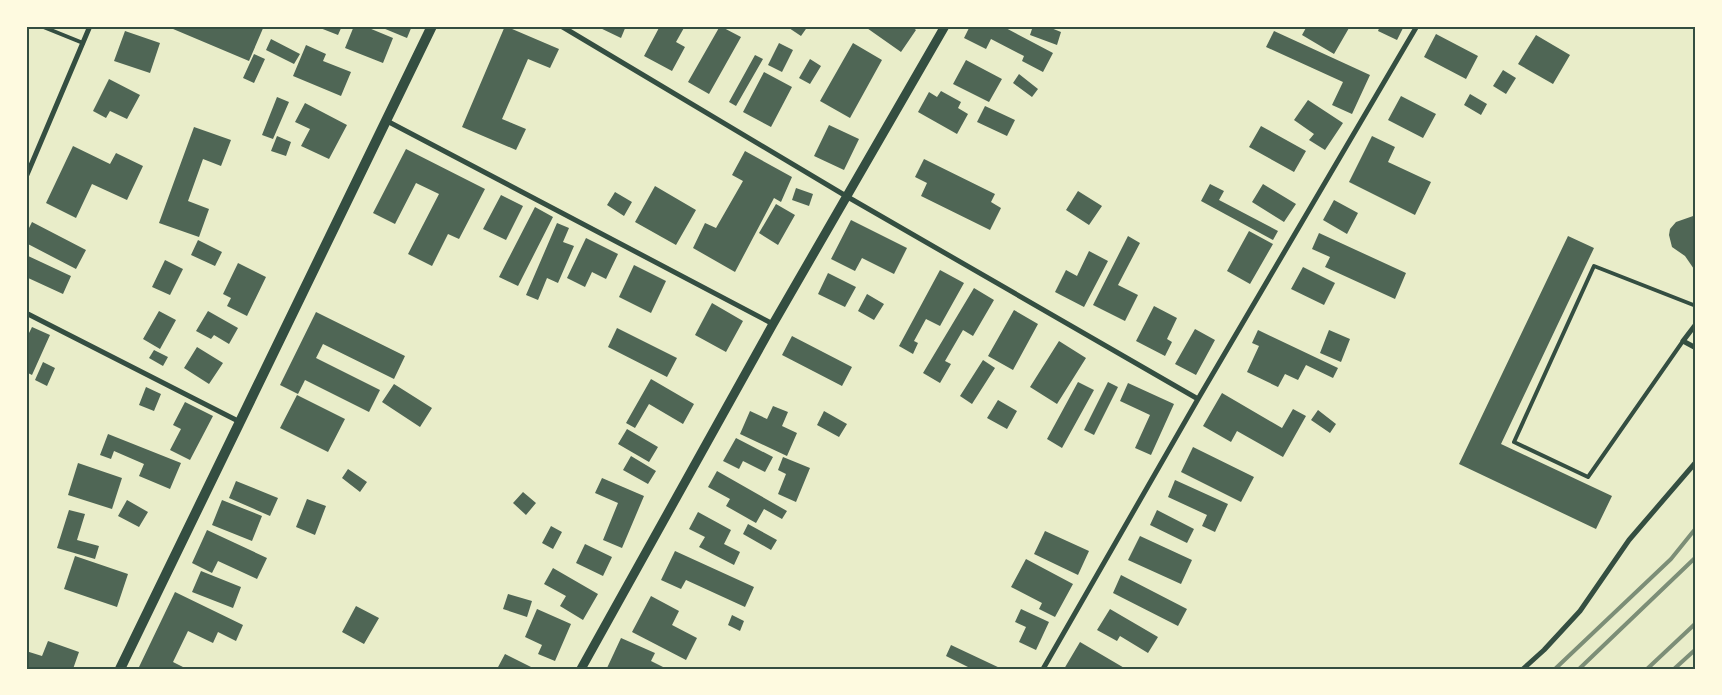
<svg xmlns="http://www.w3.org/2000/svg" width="1722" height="695" viewBox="0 0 1722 695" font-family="'Noto Serif',serif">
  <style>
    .building { fill: #4f6655 }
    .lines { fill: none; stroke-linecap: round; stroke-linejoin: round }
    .service { stroke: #344e41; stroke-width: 4 }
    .minor { stroke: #344e41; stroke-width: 5 }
    .tertiary { stroke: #344e41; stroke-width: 9 }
    .secondary { stroke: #344e41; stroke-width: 10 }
    .rail { stroke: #7c8e77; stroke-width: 4 }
    .neatline { fill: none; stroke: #344e41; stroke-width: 2 }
  </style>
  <rect width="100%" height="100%" fill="#e9edc9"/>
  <!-- building -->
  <path class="building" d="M166,26h98l-15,35z
    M315,26h27l-4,9z
    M354,26h10l29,12 -10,25 -38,-15z
    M378,26h34l-5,12z
    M505,26l54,23 -9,19 -22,-9 -26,60 24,10 -10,21 -54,-23z
    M596,26h30l-5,12z
    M660,26h25l-9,16 9,5 -13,24 -28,-15z
    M720,26l21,11 -32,57 -21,-12z
    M786,26h22l-7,10z
    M864,26h47l5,4 -15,22z
    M970,26h32l51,27 -10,19 -21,-11 2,-5 -33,-17 -5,10 -22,-11z
    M1033,26h13l15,6 -4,13 -27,-10z
    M1307,26h39l3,2 -15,26 -32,-19z
    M1380,26h24l-7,14 -19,-9z
    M125,31l35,12 -10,30 -36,-12z
    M1274,31l96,44 -18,39 -20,-9 11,-23 -77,-35z
    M1436,34l42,22 -12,23 -42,-22z
    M1536,35l34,20 -17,29 -35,-20z
    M271,39l29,15 -6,10 -28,-14z
    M779,43l14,7 -11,22 -14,-7z
    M853,43l29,17 -32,58 -30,-17z
    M306,45l20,9 -3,7 28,11 -10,24 -48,-20z
    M254,54l11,5 -11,24 -11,-5z
    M755,55l8,4 -27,47 -7,-4z
    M810,59l11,7 -11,18 -11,-6z
    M966,60l36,19 -13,23 -36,-18z
    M1503,70l13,8 -10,16 -13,-8z
    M764,72l28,15 -21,40 -28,-15z
    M1019,74l19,15 -6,8 -19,-14z
    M109,79l31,16 -13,24 -17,-8 -4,7 -13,-7z
    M941,91l20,11 -3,6 10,6 -11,20 -39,-22 11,-20 8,5z
    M1470,94l17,10 -6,11 -17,-10z
    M1401,96l35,18 -13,24 -35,-18z
    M277,97l12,5 -16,37 -11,-4z
    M1308,100l35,23 -18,27 -16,-10 5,-6 -20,-14z
    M305,103l42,22 -18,34 -28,-13 9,-17 -15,-7z
    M985,106l30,14 -8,16 -30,-14z
    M829,125l30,14 -15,31 -30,-14z
    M1261,126l45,25 -12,21 -45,-25z
    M194,127l37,13 -10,26 -18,-7 -15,42 21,8 -10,28 -40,-14z
    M277,136l14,6 -5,14 -15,-5z
    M1372,136l23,11 -7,15 43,20 -16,33 -66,-33z
    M73,146l37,18 6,-11 27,13 -16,34 -35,-16 -16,34 -30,-15z
    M406,149l79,40 -26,50 -11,-5 -16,32 -24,-12 31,-60 -23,-11 -21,41 -22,-11z
    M745,151l47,26 -11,25 -7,-4 -39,74 -42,-24 12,-25 11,5 27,-47 -11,-6z
    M924,159l71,35 -4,8 10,6 -11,22 -69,-34 6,-13 -12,-6z
    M1210,184l14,7 -5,9 59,31 -5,9 -72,-39z
    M1263,184l33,20 -12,18 -32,-20z
    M655,186l41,24 -20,35 -41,-23z
    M796,188l17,6 -4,12 -17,-6z
    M1078,191l24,15 -13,19 -23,-15z
    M615,192l17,10 -8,14 -17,-11z
    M501,195l22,11 -17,34 -23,-11z
    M1334,200l24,13 -11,21 -24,-14z
    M776,204l19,11 -17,30 -19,-12z
    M535,207l18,10 -35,69 -19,-9z
    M1696,215v57l-11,-16 -13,-9 -3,-12 1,-6 6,-7z
    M851,220l56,28 -13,26 -32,-16 -7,13 -24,-12z
    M32,222l54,28 -10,19 -50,-26v-9z
    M557,223l12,5 -6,14 11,4 -16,37 -11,-5 -9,22 -12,-5z
    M1249,231l24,13 -23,40 -23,-13z
    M1319,233l87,40 -11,26 -70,-32 5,-10 -18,-8z
    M1128,236l12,7 -22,42 20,10 -13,26 -32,-16z
    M1568,236l26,12 -93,196 111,52 -16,33 -137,-65z
    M586,238l32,16 -12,25 -14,-7 -7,15 -18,-9z
    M198,240l24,12 -7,14 -24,-11z
    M1089,251l19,10 -24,46 -29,-15 11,-22 11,6z
    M26,255l45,21 -8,18 -37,-17z
    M165,260l18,9 -13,26 -18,-8z
    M238,263l28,14 -19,39 -20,-10 4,-8 -8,-4z
    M634,265l32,16 -15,32 -32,-16z
    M1303,267l32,16 -11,22 -33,-16z
    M940,270l24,13 -24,43 -14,-7 -12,22 4,2 -5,11 -14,-8z
    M828,273l28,14 -11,20 -27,-13z
    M974,288l20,12 -21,36 -10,-6 -18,31 6,3 -11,19 -17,-10z
    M867,294l17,10 -10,16 -16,-9z
    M712,303l31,18 -17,31 -31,-17z
    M1154,306l23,12 -10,21 5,3 -7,14 -29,-15z
    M1014,310l24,14 -25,46 -25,-14z
    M159,311l17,9 -16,29 -17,-10z
    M208,311l30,17 -9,16 -15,-9 -3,4 -15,-8z
    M316,312l89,44 -11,23 -71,-35 -7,14 64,32 -11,22 -64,-32 -7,14 -18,-9z
    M32,327l18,8 -18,40 -6,-3v-33z
    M617,328l60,30 -10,19 -59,-30z
    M1195,329l20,11 -19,35 -21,-11z
    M1258,330l80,38 -5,10 -27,-13 -8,15 -13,-6 -7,13 -31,-15 12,-26 -7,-3z
    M1329,330l21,9 -9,23 -21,-9z
    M792,336l60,31 -10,19 -60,-31z
    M1059,341l27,17 -29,46 -27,-17z
    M197,347l26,16 -14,21 -25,-16z
    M154,350l14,7 -5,9 -14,-8z
    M983,360l12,8 -23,36 -12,-8z
    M43,362l12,6 -8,18 -12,-6z
    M651,379l43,25 -11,20 -34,-20 -14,24 -9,-5z
    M1078,382l16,8 -32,58 -15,-9z
    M1108,382l10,5 -24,48 -10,-5z
    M1128,383l46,21 -23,51 -16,-7 15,-33 -30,-14z
    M394,384l38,24 -12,19 -38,-25z
    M146,387l15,7 -7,17 -15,-6z
    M1222,393l60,35 11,-19 13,7 -23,41 -46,-26 -6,11 -28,-16z
    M297,395l48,24 -17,33 -48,-24z
    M998,400l19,11 -10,18 -20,-11z
    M185,402l28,14 -23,44 -20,-10 11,-21 -8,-4z
    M773,406l15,6 -6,14 15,7 -10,23 -47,-22 10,-23 17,8z
    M1318,410l18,14 -6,9 -19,-13z
    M824,411l23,13 -8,13 -22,-12z
    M627,429l31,18 -9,15 -31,-18z
    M108,434l73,29 -11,26 -31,-13 5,-12 -30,-13 -3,8 -11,-4z
    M736,438l37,19 -8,15 -22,-11 -4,8 -16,-8z
    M1193,447l61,30 -13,25 -60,-30z
    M631,456l25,15 -8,13 -25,-14z
    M783,457l27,11 -14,34 -18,-8 8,-20 -8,-4z
    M78,463l44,15 -10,31 -44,-14z
    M348,469l19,13 -7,10 -18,-14z
    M717,471l70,40 -5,8 -18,-10 -8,14 -30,-17 4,-7 -22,-12z
    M602,478l42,18 -22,52 -19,-8 15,-37 -23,-10z
    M1175,480l53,24 -13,28 -13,-6 5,-11 -39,-18z
    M236,481l42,17 -8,18 -41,-18z
    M523,492l13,11 -10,12 -13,-12z
    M307,499l19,7 -11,29 -19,-8z
    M127,500l21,12 -9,15 -21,-11z
    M222,500l40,16 -10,25 -40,-16z
    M69,510l16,4 -8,26 22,6 -4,13 -38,-11z
    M1157,510l37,19 -7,14 -37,-18z
    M698,512l33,18 -7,14 16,8 -6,13 -35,-18 6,-10 -16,-8z
    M748,524l29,16 -6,10 -28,-16z
    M551,526l11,6 -9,17 -11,-6z
    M207,530l60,28 -10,21 -39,-18 -6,12 -20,-10z
    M1045,531l44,20 -11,24 -44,-21z
    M1140,536l52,24 -11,24 -53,-24z
    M585,544l27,13 -9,19 -27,-13z
    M675,551l79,36 -9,20 -59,-27 -5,9 -20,-9z
    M75,556l53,18 -11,33 -53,-18z
    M1026,559l47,25 -18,33 -16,-8 3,-6 -31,-16z
    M553,568l45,26 -15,26 -23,-14 6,-10 -22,-12z
    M201,571l40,16 -8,21 -41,-16z
    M1121,575l66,34 -9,17 -65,-33z
    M175,592l68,33 -7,16 -18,-9 -5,11 -25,-12 -15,31 14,7h-44l-4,-2z
    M508,594l24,7 -5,16 -24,-8z
    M651,596l28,15 -7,14 25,13 -11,22 -54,-28z
    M356,606l23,12 -15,26 -22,-12z
    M537,609l34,15 -16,37 -17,-7 4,-9 -17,-8z
    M1021,609l28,13 -13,28 -17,-8 7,-15 -11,-5z
    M1110,609l48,28 -10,16 -28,-17 -3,5 -20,-11z
    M732,615l12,6 -4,10 -12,-6z
    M621,638l34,15 -4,8 16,8 -60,-1z
    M48,641l31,11 -6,17h-47v-18l16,5z
    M1080,642l46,27h-62z
    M951,645l51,24h-30l-26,-13z
    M505,654l30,15h-38z"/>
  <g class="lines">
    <!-- service -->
    <path class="service" d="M41,26l42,17
      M1683,341l-95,136 -74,-35 80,-176 102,40"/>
    <!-- minor -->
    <path class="minor" d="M561,26l285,170 352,203
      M387,121l386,203
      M26,177l64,-151
      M26,313l214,109
      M1696,324l-13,17 13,7
      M1043,669l155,-270 219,-373
      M1523,669l21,-19 36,-39 49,-71 67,-78"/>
    <!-- tertiary -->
    <path class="tertiary" d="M581,669l192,-345 172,-298"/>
    <!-- secondary -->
    <path class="secondary" d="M120,669l312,-643"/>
    <!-- rail -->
    <path class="rail" d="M1555,669l116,-110 25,-31
      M1579,669l117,-112
      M1647,669l49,-46
      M1674,669l22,-20"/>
  </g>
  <!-- border -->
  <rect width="1722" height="695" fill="none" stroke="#fefae0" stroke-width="55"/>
  <rect x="28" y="28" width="1666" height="640" class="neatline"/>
</svg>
